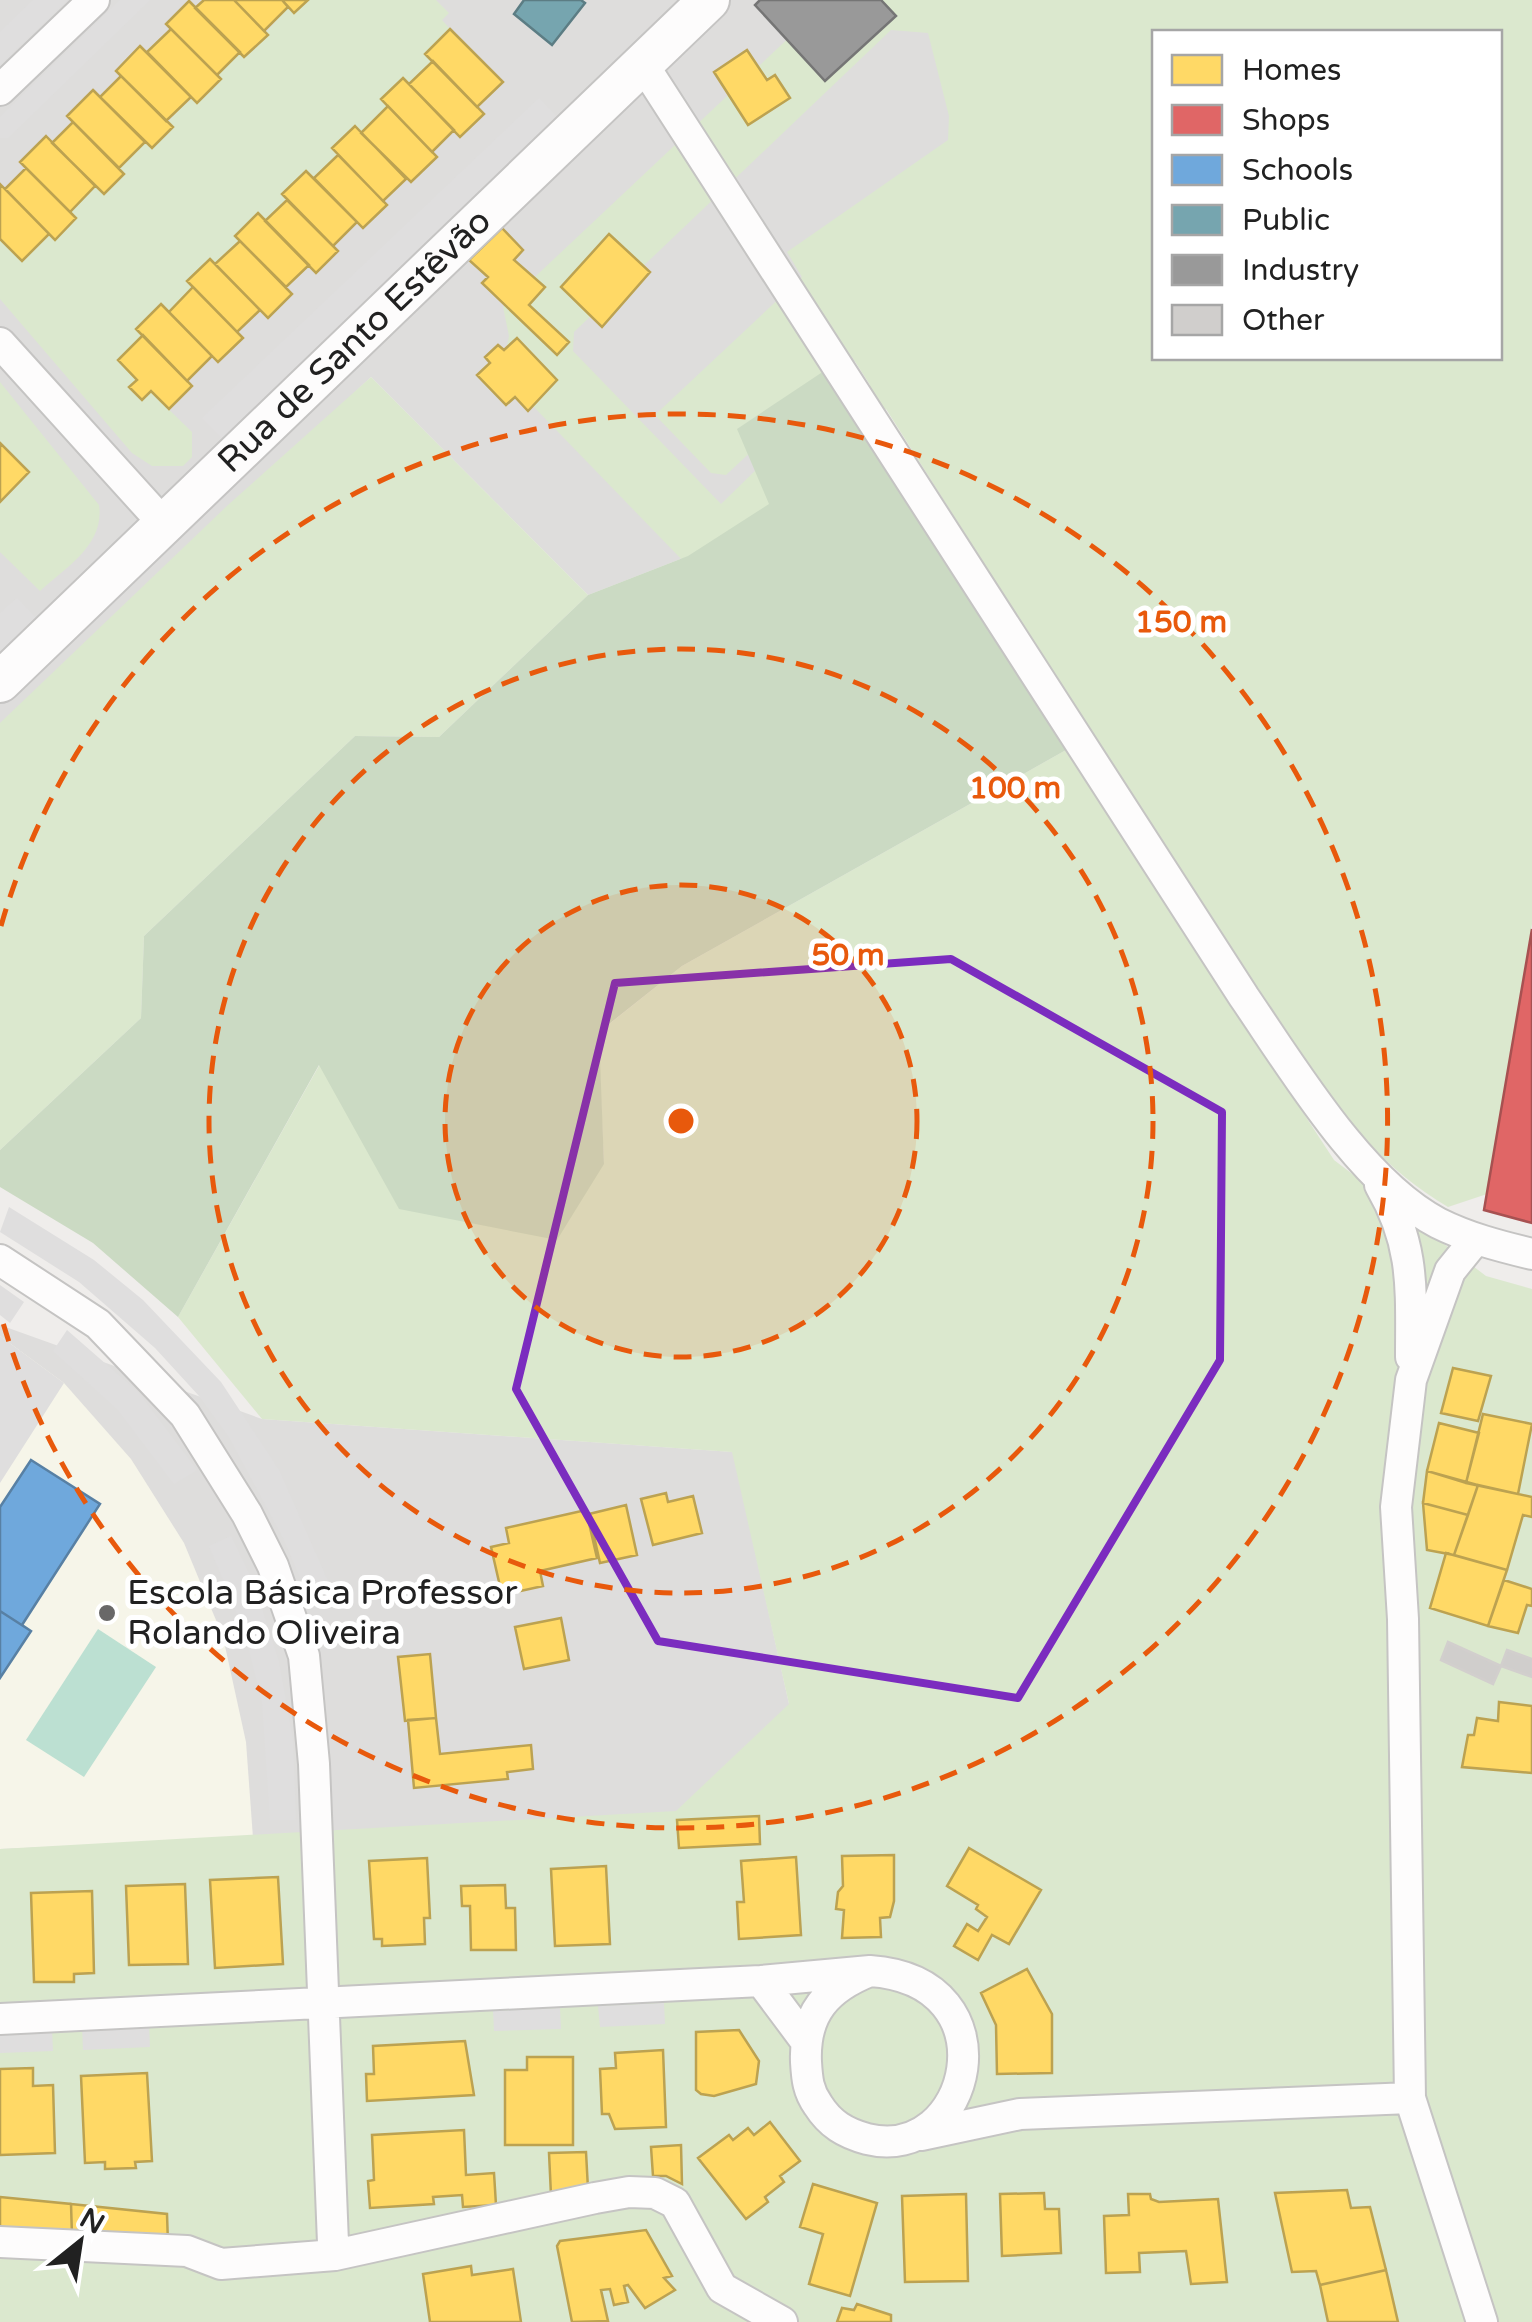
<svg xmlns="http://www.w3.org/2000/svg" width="1532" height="2322" viewBox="0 0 1532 2322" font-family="'Varela Round',sans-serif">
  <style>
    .residential { fill: #dedddc }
    .education { fill: #f6f5e9 }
    .grass { fill: #dbe8ce; fill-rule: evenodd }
    .forest { fill: #cbdac3 }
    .pitch { fill: #bce0d2 }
    .parking { fill: #dfdede }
    .homes { fill: #ffd966; stroke: #bca251; stroke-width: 2.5 }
    .shops { fill: #e06666; stroke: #a75151; stroke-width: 2.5 }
    .schools { fill: #6fa8dc; stroke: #5880a4; stroke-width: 2.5 }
    .public { fill: #76a5af; stroke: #5c7d84; stroke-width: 2.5 }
    .industry { fill: #999; stroke: #757575; stroke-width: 2.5 }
    .building { fill: #d0cecc; stroke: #d2cfcd; stroke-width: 2.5 }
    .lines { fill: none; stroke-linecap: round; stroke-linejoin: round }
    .minor-casing { stroke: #c5c4c3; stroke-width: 34 }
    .tertiary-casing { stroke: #c5c4c3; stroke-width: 44 }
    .minor { stroke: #fdfcfc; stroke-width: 30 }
    .tertiary { stroke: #fdfcfc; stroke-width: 40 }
    .marked { fill: none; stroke: #7b2cbf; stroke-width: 8; stroke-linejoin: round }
    .ring { fill: none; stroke: #e8590c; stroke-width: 5; stroke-dasharray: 18 12 }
    .poi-dot { fill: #696868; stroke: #fff; stroke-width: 4 }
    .labels { text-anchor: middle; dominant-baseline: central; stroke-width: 10; stroke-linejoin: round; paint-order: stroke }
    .street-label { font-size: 35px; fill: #212121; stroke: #fff }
    .poi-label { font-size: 35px; fill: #212121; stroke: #fff; text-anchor: start }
    .centre { fill: #e8590c; stroke: #fff; stroke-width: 5 }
    .ring-label { font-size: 30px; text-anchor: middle; font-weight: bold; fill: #e8590c; stroke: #fff; stroke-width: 10; stroke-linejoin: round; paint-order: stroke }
  </style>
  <rect width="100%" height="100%" fill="#efedeb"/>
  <!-- residential -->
  <path class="residential" d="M0,0h1532l-32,32h-346v248l-327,89 -57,134 -82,53 -100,39 -217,-218 -371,347z
    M0,1325l262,94 471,33 56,252 743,618h-1532z"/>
  <!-- education -->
  <path class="education" d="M0,1336l64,47 67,76 53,84 39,94 23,105 7,96 -253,11z"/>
  <!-- grass -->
  <path class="grass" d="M308,0h128l13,13 -7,7 8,9 -24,24 7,8 -24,23 -6,-5 -21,20 6,7 -27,27 -7,-7 -22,22 6,7 -24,23 -8,-7 -19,29 -22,21 -8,-7 -22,21 5,6 -24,23 -7,-5 -22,22 6,6 -24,25 -8,-8 -25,25 7,6 -25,25 74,72v25l-9,9h-31l-20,-13 -132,-154v-60l22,22 27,-27 6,5 21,-20 -6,-7 25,-26 9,8 20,-20 -5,-6 26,-26 7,5c17,-31 37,-49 68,-68l-3,-4 23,-23 5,5 43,-50 6,6z
    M829,0h703v924l-45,270 -39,13c-61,-36 -103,-87 -146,-141l-416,-657 -90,86 -78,102 -217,-224 8,-37 -6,-29zM891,30l37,3 21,83 -1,24 -161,112 15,25 -147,138 56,58 15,2 126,-118 18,28 -69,66 1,-26 -81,79 -148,-153 1,-19zM1154,32h346v326h-346z
    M371,377l217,218 -149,142 -84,-1 -211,200 -3,82 -141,132v-427l228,-218z
    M0,382l99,123c6,39 -32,62 -59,86l-40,-39v-50l28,-30 -28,-29z
    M1066,750l268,410 152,116 46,13v1033h-1532v-473l676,-38 113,-107 -57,-252 -470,-33 -84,-102 142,-253 79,144 205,-44 -6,-131 84,-67z"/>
  <!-- forest -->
  <path class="forest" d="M827,369l239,381 -384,216 -83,66 5,132 -47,76 -158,-31 -80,-144 -141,252 -85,-74 -93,-56v-37l141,-132 3,-82 211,-200 84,1 149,-142 100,-39 81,-52 -32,-75z"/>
  <!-- pitch -->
  <path class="pitch" d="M98,1629l58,38 -72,110 -58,-37z"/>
  <!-- parking -->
  <path class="parking" d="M33,0h35l-68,65v-33z
    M120,0h30l-142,138h-8v-21z
    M539,98l20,21 -337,319 -20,-20z
    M17,598l20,21 -37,35v-41z
    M9,1207l85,53 49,40 78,82 58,88 52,118 -24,6 -23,-54 -55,-103 -30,-41 -44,-48 -76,-66 -79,-50z
    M0,1285l24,17 -14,21 -10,-8z
    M67,1330l71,62 59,78 -23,14 -56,-74 -65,-59z
    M0,1336l64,47 -64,100z
    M231,1536l23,48 25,78 14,79 3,79h-26l-8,-118 -18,-72 -35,-84z
    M664,2003l1,21 -65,3 -2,-21z
    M560,2008l1,21 -67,2 -1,-20z
    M149,2024l1,23 -67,3 -1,-23z
    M52,2029l1,22 -53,2v-22z"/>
  <!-- homes -->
  <path class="homes" d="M204,0h30l34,35 -24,22 -49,-49z
    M234,0h48l6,7 -24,24z
    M282,0h26l-14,13z
    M189,1l51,51 -23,23 -51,-51z
    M171,29l50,50 -24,24 -50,-51z
    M450,29l53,53 -26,25 -52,-53z
    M140,46l51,51 -25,24 -50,-50z
    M747,50l20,30 8,-5 15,23 -42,27 -34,-53z
    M433,61l51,53 -24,23 -51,-53z
    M121,76l52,51 -21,21 -52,-51z
    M403,78l51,52 -22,22 -51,-53z
    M93,90l52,52 -26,26 -52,-52z
    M388,106l49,51 -26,25 -50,-49z
    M73,122l51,52 -20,20 -52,-51z
    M355,126l51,53 -23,22 -51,-53z
    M46,136l49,50 -25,26 -50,-50z
    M338,155l49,50 -24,23 -49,-50z
    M26,168l50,50 -21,22 -50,-51z
    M306,171l51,51 -24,24 -51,-52z
    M0,184l49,50 -27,27 -22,-22z
    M287,200l51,51 -22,22 -51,-52z
    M258,213l51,52 -23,22 -51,-51z
    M502,228l21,22 -9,10 31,27 -16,18 40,37 -12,13 -75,-72 6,-6 -19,-17z
    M609,234l41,38 -48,55 -41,-40z
    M240,241l52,53 -24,24 -53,-54z
    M210,259l50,51 -23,22 -50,-51z
    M193,287l50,51 -25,24 -49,-50z
    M161,304l51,52 -25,25 -51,-52z
    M143,335l49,51 -23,23 -18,-18 -9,9 -13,-13 8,-7 -19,-20z
    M517,338l40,42 -29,31 -13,-14 -9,8 -29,-30 13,-12 -5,-6 13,-12 6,5z
    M0,443l29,29 -29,30z
    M1453,1368l38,8 -13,45 -37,-8z
    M1483,1414l49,10 -14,70 -52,-11z
    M1439,1423l40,10 -13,50 -39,-12z
    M1427,1471l51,14 -10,30 -45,-12z
    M1478,1485l54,12v20l-9,-2 -16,55 -53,-15z
    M666,1493l2,9 25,-6 9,37 -49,12 -12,-46z
    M1423,1503l45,12 -14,40 -27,-5z
    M626,1505l11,50 -37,8 -11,-49z
    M586,1510l11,48 -57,13 3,15 -41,9 -11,-48 18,-4 -3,-15z
    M1446,1553l61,17 -19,56 -58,-18z
    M1504,1580l28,9v17l-5,-1 -9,28 -30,-7z
    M561,1618l8,42 -45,9 -9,-42z
    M430,1654l6,64 -31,3 -7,-64z
    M1499,1702l33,4v67l-70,-6 6,-32h6l3,-17 21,3z
    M436,1718l4,36 91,-9 2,24 -26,3 1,7 -94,9 -6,-68z
    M759,1816l1,28 -81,4 -2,-28z
    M969,1848l72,42 -32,54 -17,-9 -14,25 -24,-14 13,-22 11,7 9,-14 -11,-8 2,-4 -31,-19z
    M894,1855v46l-4,16 -10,1 1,19 -39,1 2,-28 -8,-1 2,-17 5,-6 -1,-30z
    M796,1857l5,78 -62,4 -2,-37h7l-3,-41z
    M427,1858l3,60h-6l1,26 -43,2v-7h-8l-5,-78z
    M606,1866l4,78 -55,2 -4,-77z
    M278,1877l5,87 -68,4 -5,-88z
    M185,1884l3,80 -59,1 -3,-79z
    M505,1885l1,23h9l1,42h-45l-1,-44h-8l-1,-20z
    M92,1891l2,82 -20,1v8h-40l-3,-89z
    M1027,1969l25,45v59l-55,1 -1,-49 -15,-32z
    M739,2030l20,31 -3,23 -42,12 -13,-2 -5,-4v-58z
    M465,2041l9,54 -107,6 -1,-27h8l-1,-28z
    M663,2050l3,77 -51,2 -6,-15h-7l-2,-45 16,-1 -1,-15z
    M527,2057h46v88h-68v-75h22z
    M33,2068v18l20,-1 2,68 -55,2v-86z
    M147,2073l5,88 -17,1 1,6 -31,1v-7l-20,1 -4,-87z
    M770,2122l30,39 -20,15 4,6 -19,15 3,5 -22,17 -48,-61 31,-23 4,5 15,-12 6,7z
    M464,2130l2,45 28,-2 2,32 -33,2 -1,-12 -29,2 1,7 -64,4 -2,-27 6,-1 -2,-45z
    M681,2145l1,39 -16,-8h-13l-2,-29z
    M586,2152l2,37 -37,6 -2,-42z
    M813,2184l64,19 -27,93 -41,-12 14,-50 -23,-7z
    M1347,2190l4,18 19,-1 16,63 -66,15 -4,-14 -24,1 -17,-79z
    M1044,2193l1,16h14l2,44 -59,3 -2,-62z
    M966,2194l2,87 -63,1 -3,-86z
    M1128,2194h22l1,5 8,3 59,-3 9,83 -36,2 -5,-33 -47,2 1,19 -34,1 -2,-57 25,-1z
    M0,2197l71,7 1,32 -72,-6z
    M71,2204l96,10 1,30 -96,-8z
    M646,2230l26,46 -8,2 11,12 -30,18 -17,-23 -4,1 4,16 -14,3 -4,-16 -9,1 7,31 -36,1 -15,-76 3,-5z
    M471,2266l1,9 41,-6 8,53h-91l-7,-48z
    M1386,2270l12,52h-70l-8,-37z
    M857,2304l34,11v7h-54l5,-14 12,2z"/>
  <!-- shops -->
  <path class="shops" d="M1532,929v294l-48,-13z"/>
  <!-- schools -->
  <path class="schools" d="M31,1460l69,44 -78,121 9,6 -31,47v-171z
    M0,1611l31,20 -31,47z"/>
  <!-- public -->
  <path class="public" d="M524,0h57l4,3 -33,42 -38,-31z"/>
  <!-- industry -->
  <path class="industry" d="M760,0h121l15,16 -71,65 -70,-76z"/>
  <!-- building -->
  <path class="building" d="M1448,1642l53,24 -8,18 -52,-24z
    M1507,1650l25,9v18l-31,-11z"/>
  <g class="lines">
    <!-- minor casing -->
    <g class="minor-casing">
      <path id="minor" d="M642,63l602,934c48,70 117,186 194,226 30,15 61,23 94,31
        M0,90l94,-90
        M0,343l164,181
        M1380,1185c35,60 31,104 31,172
        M1475,1240l-25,31 -39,109 -15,127 7,112 7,479 72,224
        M0,1260l98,64 87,91 62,99 26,52 31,90 10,108 19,479
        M870,1971c146,10 101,194 -3,168 -22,-6 -37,-15 -49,-34 -10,-14 -11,-26 -12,-43 -2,-49 21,-74 64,-91z
        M761,1981l44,59
        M0,2019l761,-38 109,-10
        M921,2135l99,-21 390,-16
        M0,2242l187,9 34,13 114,-9 260,-57 34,-6 26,1 20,10 47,85 60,34"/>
    </g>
    <!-- tertiary casing -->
    <g class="tertiary-casing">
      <g id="tertiary">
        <path id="s1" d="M0,682l709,-682"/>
      </g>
    </g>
    <!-- minor -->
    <use href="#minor" class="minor"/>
    <!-- tertiary -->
    <use href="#tertiary" class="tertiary"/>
  </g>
  <!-- marked area -->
  <path class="marked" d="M951,959l271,153 -2,248 -202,338 -360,-57 -142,-252 99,-406z"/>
  <!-- distance rings -->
  <circle cx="681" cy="1121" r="236" fill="#e8590c" fill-opacity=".12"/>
  <g class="ring">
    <circle cx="681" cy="1121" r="236"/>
    <circle cx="681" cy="1121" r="472"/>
    <path d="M1 926A707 707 0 1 1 1 1316"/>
  </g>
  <!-- markers -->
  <circle class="poi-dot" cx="107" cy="1613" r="10"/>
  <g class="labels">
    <!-- street labels -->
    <g class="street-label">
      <text stroke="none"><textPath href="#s1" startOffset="492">Rua de Santo Estêvão</textPath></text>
    </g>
    <!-- poi labels -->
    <g class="poi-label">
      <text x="127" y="1593">Escola Básica Professor<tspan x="127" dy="40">Rolando Oliveira</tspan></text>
    </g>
  </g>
  <circle cx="681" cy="1121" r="15" class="centre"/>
  <g class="ring-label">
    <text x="1181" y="632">150 m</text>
    <text x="1015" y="798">100 m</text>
    <text x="848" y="965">50 m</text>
  </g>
  <!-- legend -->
  <rect x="1152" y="30" width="350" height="330" fill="#ffffff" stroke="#a6a6a6" stroke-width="2.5"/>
  <rect x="1172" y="55" width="50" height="30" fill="#ffd966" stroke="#a6a6a6" stroke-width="2.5"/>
  <text x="1242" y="80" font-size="30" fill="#212121">Homes</text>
  <rect x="1172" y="105" width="50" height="30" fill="#e06666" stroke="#a6a6a6" stroke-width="2.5"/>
  <text x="1242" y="130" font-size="30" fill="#212121">Shops</text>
  <rect x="1172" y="155" width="50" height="30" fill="#6fa8dc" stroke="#a6a6a6" stroke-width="2.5"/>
  <text x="1242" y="180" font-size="30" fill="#212121">Schools</text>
  <rect x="1172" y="205" width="50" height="30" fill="#76a5af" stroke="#a6a6a6" stroke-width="2.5"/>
  <text x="1242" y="230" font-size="30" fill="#212121">Public</text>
  <rect x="1172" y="255" width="50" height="30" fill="#999999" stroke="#a6a6a6" stroke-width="2.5"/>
  <text x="1242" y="280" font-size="30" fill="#212121">Industry</text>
  <rect x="1172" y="305" width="50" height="30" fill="#d0cecc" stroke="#a6a6a6" stroke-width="2.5"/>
  <text x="1242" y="330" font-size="30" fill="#212121">Other</text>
  <!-- north arrow -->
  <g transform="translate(80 2242) rotate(30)" stroke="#ffffff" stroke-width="8" paint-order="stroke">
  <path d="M0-8L18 38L0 25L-18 38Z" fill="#212121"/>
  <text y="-15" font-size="28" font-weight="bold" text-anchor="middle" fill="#212121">N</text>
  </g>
</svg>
